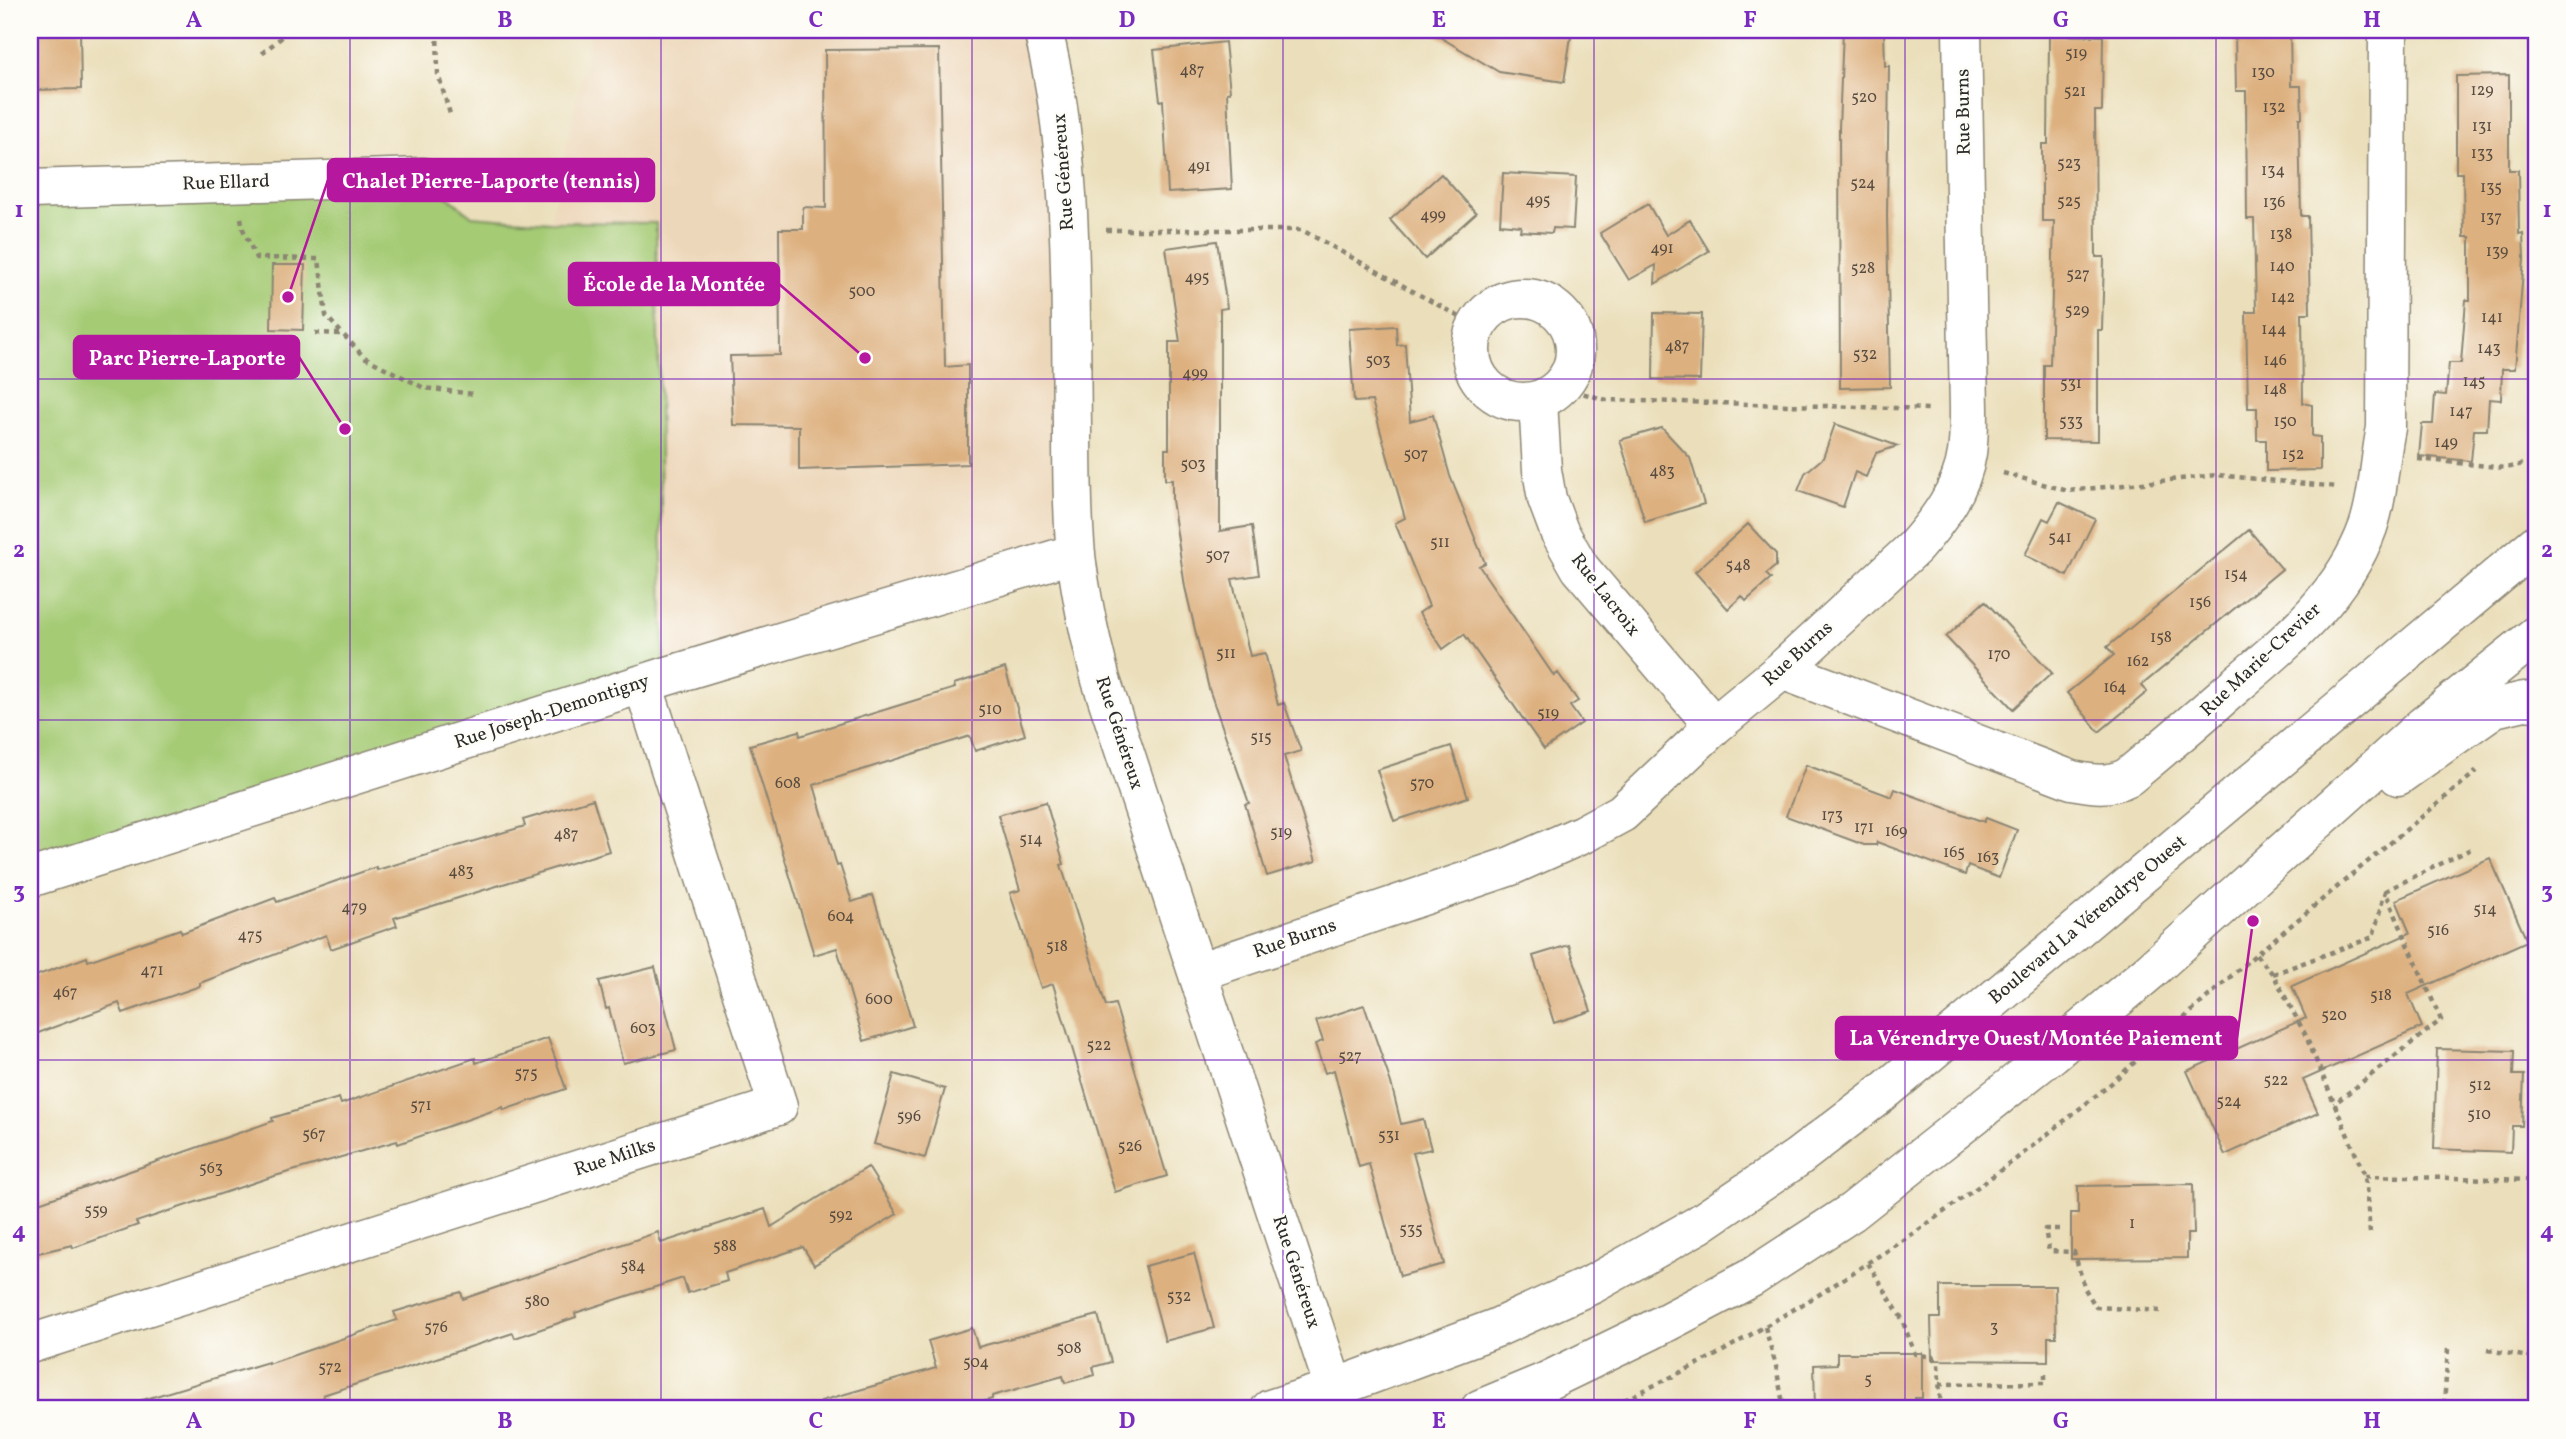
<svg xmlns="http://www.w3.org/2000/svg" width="2566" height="1439" viewBox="0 0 2566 1439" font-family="Vollkorn,serif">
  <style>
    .built { fill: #edd7ba }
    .green { fill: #a5cb75; stroke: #687b50; stroke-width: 2 }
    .building { fill: #ddb07f }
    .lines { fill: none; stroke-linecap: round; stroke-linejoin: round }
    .minor-casing { stroke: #8b8573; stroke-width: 41 }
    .major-casing { stroke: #8b8573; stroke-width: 41 }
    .path { stroke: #8b8573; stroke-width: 4.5; stroke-dasharray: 5 5; stroke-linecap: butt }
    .minor { stroke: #fff; stroke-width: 38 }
    .major { stroke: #fff; stroke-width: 38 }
    .grid { fill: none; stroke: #7b2cbf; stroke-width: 2; stroke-opacity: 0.55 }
    .labels { text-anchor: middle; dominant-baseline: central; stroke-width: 5; stroke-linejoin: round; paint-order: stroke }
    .number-label { font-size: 16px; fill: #584c40 }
    .street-label { font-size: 19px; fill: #2b2b2b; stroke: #fdfcf7 }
    .leader { fill: none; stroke: #b5179e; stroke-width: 2.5 }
    .callout-dot { fill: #b5179e; stroke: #fdfcf7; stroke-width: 2.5 }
    .callout { fill: #b5179e; stroke: #b5179e; stroke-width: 2.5 }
    .callout-label { font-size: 21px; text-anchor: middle; font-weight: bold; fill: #fff }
    .neatline { fill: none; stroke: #7b2cbf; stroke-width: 2.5 }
    .grid-label { font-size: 23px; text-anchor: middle; font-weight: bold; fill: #7b2cbf }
  </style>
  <rect width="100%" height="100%" fill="#fdfcf7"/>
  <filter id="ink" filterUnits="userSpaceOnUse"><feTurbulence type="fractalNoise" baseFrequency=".0143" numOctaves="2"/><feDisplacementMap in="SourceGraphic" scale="14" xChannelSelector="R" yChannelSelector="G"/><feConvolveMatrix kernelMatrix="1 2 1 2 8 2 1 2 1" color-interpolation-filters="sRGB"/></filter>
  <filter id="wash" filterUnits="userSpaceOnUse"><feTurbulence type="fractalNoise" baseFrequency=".00686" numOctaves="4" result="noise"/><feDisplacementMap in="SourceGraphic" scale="28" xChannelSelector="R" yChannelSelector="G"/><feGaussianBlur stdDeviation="1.57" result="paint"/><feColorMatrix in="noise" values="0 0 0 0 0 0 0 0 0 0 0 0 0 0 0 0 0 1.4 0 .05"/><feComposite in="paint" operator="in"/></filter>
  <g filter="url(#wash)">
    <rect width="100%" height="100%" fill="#ebdfbb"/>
    <!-- built -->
    <path class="built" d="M592,30h451l33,523 -412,124 -8,-454 -106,-1z"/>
    <!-- green -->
    <path class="green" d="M423,177l49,39 78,6 106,1 8,454 -634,201v-689z"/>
    <g id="blocks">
      <!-- building -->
      <path class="building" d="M30,30h50l1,59 -51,1z
        M1428,30h144l-8,52 -65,-10z
        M1843,30h41l1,36h4l-2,150 3,171 -50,1 -1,-260z
        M2235,30h55l1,56h10l1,32h-3l2,98h7l2,97h-8l1,90 9,2v31l8,1v33l-54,1v-31h-9v-32h-9l-2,-96h10l-2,-93h-7l-1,-128h-10z
        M2049,35l54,1 -1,75h-7l1,146h8l-2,73h-4v111l-54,-1v-75h6l4,-144h-12v-77h6z
        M1225,42l5,50 -3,1 5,96 -64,4 -5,-93 -3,1 -6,-51z
        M939,49l6,318 23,-2v99l-169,6v-44l-66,-1 -3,-69 50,-1 -1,-126h24v-22l23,1 -1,-158z
        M2509,75v95h9l1,64 4,-1 1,26 -9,110h-13l-1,31 -12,-1 -2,31h-13l-3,31 -52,-5 3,-32h11l2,-30 11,1 3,-32h12l5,-63h4v-63h-6l-1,-64h-7v-97z
        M1503,173l73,4 -3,52 -20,-1 -1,5 -32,-2 1,-5 -21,-2z
        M1441,174l35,39 -51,46 -35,-39z
        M1648,204l18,31 24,-15 19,31 -54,33 1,-19 -27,15 -29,-47z
        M1217,241l10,67 -7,1v222l32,-5 7,49 -27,4 18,77 15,-3 13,52 6,-2 17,48 -17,5 32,105 -49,15 -22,-72 4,-1 -40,-114 -24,-102 -13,-87v-20h-7v-31h4v-107h11l-14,-94z
        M272,265h33l-2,65 -32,-1z
        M1654,313l48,1 -2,66 -47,-1z
        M1396,326l1,19 8,-1 5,77 23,-6 17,61 35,87 -6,3 75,110 4,-3 20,28 -8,5 12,17 -38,26 -80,-115 -21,15 -24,-36 10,-7 -34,-83 10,-5 -33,-117 -18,1 -5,-73z
        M1835,424l63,22 -22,7 -10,24 -11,-5 -12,35 -45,-16 7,-18 18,-15z
        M1662,428l28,30 14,46 -59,18 -25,-82z
        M2059,502l36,17 -28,57 -42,-21 18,-37 6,3z
        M1748,524l28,30v12l-10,8 5,5 -25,22 -4,-5 -14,13 -33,-37z
        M2249,530l33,39 -140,116 5,7 -48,40 -32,-39 47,-38 -7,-8z
        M1985,601l67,72 -39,36 -67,-72z
        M1005,668l20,67 -50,16 -5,-15 -156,49 23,81 3,-1 12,37 21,-7 40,131 -49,15 -27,-93 -23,7 -64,-210 49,-14 1,5 155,-48 -1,-4z
        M1451,746l17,51 -74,24 -17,-51z
        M1806,765l86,32 3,-8 89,33 2,-4 31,12 -18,48 -31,-12 -3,9 -88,-33 -1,3h-12l-78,-29z
        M593,799l16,52 -215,67 3,8 -66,23 -5,-14 -126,48v3l-77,27 -4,-10 -89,33v-58l57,-21 1,4 92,-32 2,4 93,-35 2,4 99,-35 1,3 148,-44 -2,-6z
        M1046,802l18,62 -3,1 45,141 9,-2 52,172 -52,16 -62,-208 -12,4 -31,-95 10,-3 -22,-75z
        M2490,858l37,83 -119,53 14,33 -119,53 15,33 -93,42 -38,-84 119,-53 -14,-32 118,-53 -14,-33z
        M1569,945l22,66 -37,12 -21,-67z
        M655,967l21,83 -53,13 -14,-55 -3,1 -7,-28z
        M1364,1005l27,78 10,41 22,-5 8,30 -18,4 31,111 -44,12 -31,-112 -10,3 -25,-97 -9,3 -10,-29 8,-3 -7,-20z
        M548,1038l18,51 -62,21 -1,-3 -105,37 -1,-3 -129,37 -132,44 2,3 -65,23 -1,-3 -42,10v-49l243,-85 -1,-3 67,-20 2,6 134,-46 1,5z
        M2437,1049l77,2 -1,24h11l-2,51h-10l-1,26 -77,-3z
        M894,1074l51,15 -20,69 -51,-14z
        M868,1167l29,47 -83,51 -11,-18 -78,26 2,8 -39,12 -5,-15 -108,35 1,4 -61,21 -2,-5 -190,62 5,14h-191l-1,-7 132,-40v2l129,-44 -3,-8 67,-20 2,7 195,-67 3,11 104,-34 6,18z
        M2193,1184l1,50h-7v24l-116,1v-46h7v-27z
        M1194,1253l20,75 -49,13 -20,-75z
        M1940,1286h115l1,51h-8v24l-116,-1 -1,-42h9z
        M1098,1315l13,47 -18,5 2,8 -30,8 -2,-7 -71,20v3l-34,10h-136l-1,-8 115,-33 -8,-27 44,-13 6,19z
        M1837,1353h85v45h-7v11h-100l-1,-44 23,-1z"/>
    </g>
  </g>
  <g filter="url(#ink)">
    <use href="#blocks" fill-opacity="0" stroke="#8b8573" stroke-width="2"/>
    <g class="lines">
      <!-- minor casing -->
      <g class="minor-casing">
        <path id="minor" d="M1043,30c32,129 27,264 29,397 0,42 0,86 4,128 5,43 14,83 25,125l240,729
          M30,189l393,-12
          M1471 350a52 52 0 1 1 104 0a52 52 0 1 1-104 0Z
          M1538,400l4,70 5,29 12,32 21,37 134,158
          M1782,670l290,110c21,4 36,7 56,-3 34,-28 68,-57 101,-86 55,-47 114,-94 139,-164 11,-32 11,-66 18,-99l2,-398
          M30,878l634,-201 412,-124
          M1198,972l313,-106 72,-32 39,-21 92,-87 68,-56 133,-123c23,-26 47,-58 52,-94 2,-14 2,-29 2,-43l-7,-380
          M30,1344l748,-238 -135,-422"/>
      </g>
      <!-- major casing -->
      <g class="major-casing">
        <path id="major" d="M2398,776l96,-68 30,-7 12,1
          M1270,1409l65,-21 161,-60 97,-44 105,-59 99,-67 90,-69 649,-545
          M1480,1409l65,-27 105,-51 101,-53 101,-66 200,-158 97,-82 275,-247 112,-90"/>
      </g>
      <!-- path -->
      <path class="path" d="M437,30l1,44 12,40
        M262,53l29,-23
        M241,218l2,11 13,29 63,1 7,57 38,41 60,31 49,6
        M1106,230h196l174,96
        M315,333l27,1
        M1574,391l33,9 325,9
        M2418,459l88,9 30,-7
        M2003,473l65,18 149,-16 121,12
        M2385,891l88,-43
        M2256,955l17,19 32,60 60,142 5,57
        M2273,974l100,-37 12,-46 56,129 -107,84
        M2365,1176l171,4
        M2059,1229h-14l4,22 25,1 11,37 11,18 65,4
        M1868,1263l33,54 14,37 18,3 5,7 3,45
        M1765,1327l11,39 8,43
        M2448,1349l-4,56 50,2 8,2
        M2488,1350l47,8 1,6
        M1939,1384l106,-1v-11
        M1606,1409l110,-54 104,-61 103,-67 93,-68 91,-72 141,-126 229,-190"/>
      <!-- minor -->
      <use href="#minor" class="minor"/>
      <!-- major -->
      <use href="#major" class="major"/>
    </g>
  </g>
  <!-- grid -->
  <path class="grid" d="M350,30v1379M661,30v1379M972,30v1379M1283,30v1379M1594,30v1379M1905,30v1379M2216,30v1379M30,379h2506M30,720h2506M30,1060h2506"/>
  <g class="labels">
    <!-- number labels -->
    <g class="number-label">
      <text x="2076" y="54">519</text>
      <text x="1192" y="71">487</text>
      <text x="2263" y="73">130</text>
      <text x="2482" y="91">129</text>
      <text x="2075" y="92">521</text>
      <text x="1864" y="98">520</text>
      <text x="2274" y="108">132</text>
      <text x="2482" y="127">131</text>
      <text x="2482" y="154">133</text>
      <text x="2069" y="164">523</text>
      <text x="1199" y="167">491</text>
      <text x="2273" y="171">134</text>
      <text x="1863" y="184">524</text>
      <text x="2491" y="188">135</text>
      <text x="1538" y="201">495</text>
      <text x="2069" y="202">525</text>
      <text x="2274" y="203">136</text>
      <text x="1433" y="216">499</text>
      <text x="2491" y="218">137</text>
      <text x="2281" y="235">138</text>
      <text x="1662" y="249">491</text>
      <text x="2497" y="252">139</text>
      <text x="2282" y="267">140</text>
      <text x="1863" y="269">528</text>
      <text x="2078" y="275">527</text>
      <text x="1197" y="278">495</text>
      <text x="862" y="292">500</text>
      <text x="2283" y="298">142</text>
      <text x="2077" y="311">529</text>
      <text x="2492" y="318">141</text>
      <text x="2274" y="330">144</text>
      <text x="1677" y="347">487</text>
      <text x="2489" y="349">143</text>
      <text x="1865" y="355">532</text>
      <text x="1378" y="361">503</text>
      <text x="2275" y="361">146</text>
      <text x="1195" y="374">499</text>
      <text x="2474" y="382">145</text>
      <text x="2071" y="384">531</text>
      <text x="2275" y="390">148</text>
      <text x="2461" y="412">147</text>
      <text x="2071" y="422">533</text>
      <text x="2285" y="422">150</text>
      <text x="2446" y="443">149</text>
      <text x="1416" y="455">507</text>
      <text x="2293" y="455">152</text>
      <text x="1193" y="465">503</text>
      <text x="1662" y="472">483</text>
      <text x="2060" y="538">541</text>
      <text x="1440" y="543">511</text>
      <text x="1218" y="556">507</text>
      <text x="1738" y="566">548</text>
      <text x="2236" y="575">154</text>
      <text x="2200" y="603">156</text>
      <text x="2161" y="638">158</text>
      <text x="1226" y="654">511</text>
      <text x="1999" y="655">170</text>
      <text x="2138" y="662">162</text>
      <text x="2115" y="688">164</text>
      <text x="990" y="710">510</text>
      <text x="1548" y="714">519</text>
      <text x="1261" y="738">515</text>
      <text x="788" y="784">608</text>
      <text x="1422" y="784">570</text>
      <text x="1832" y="816">173</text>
      <text x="1864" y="828">171</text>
      <text x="1896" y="832">169</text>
      <text x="1281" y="833">519</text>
      <text x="566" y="835">487</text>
      <text x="1031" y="840">514</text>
      <text x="1954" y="853">165</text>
      <text x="1988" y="858">163</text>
      <text x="461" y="872">483</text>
      <text x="354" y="908">479</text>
      <text x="2485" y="910">514</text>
      <text x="841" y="917">604</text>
      <text x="2438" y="931">516</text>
      <text x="250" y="936">475</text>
      <text x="1057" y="947">518</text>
      <text x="152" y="971">471</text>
      <text x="65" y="993">467</text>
      <text x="2381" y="996">518</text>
      <text x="879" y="1000">600</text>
      <text x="2334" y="1016">520</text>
      <text x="643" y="1029">603</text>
      <text x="1099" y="1046">522</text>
      <text x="1350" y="1057">527</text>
      <text x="526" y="1074">575</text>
      <text x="2276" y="1081">522</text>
      <text x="2480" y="1086">512</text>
      <text x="2229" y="1102">524</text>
      <text x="421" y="1106">571</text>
      <text x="2479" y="1115">510</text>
      <text x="909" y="1117">596</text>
      <text x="314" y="1135">567</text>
      <text x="1389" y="1136">531</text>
      <text x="1130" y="1147">526</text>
      <text x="211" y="1169">563</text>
      <text x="96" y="1211">559</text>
      <text x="841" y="1216">592</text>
      <text x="2132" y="1224">1</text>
      <text x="1411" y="1230">535</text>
      <text x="725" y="1247">588</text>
      <text x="633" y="1267">584</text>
      <text x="1179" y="1297">532</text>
      <text x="537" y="1302">580</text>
      <text x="436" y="1328">576</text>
      <text x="1994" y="1328">3</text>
      <text x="1069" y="1349">508</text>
      <text x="976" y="1363">504</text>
      <text x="330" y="1368">572</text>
      <text x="1868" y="1380">5</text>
    </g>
    <!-- street labels -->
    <g class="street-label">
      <text transform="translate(1964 112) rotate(-91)">Rue Burns</text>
      <text transform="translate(1064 172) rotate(-94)">Rue Généreux</text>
      <text transform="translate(226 183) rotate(-2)">Rue Ellard</text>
      <text transform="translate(1605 595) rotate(52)">Rue Lacroix</text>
      <text transform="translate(1798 654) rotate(-42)">Rue Burns</text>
      <text transform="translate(2261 660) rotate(-43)">Rue Marie-Crevier</text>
      <text transform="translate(552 712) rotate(-18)">Rue Joseph-Demontigny</text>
      <text transform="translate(1119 733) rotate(72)">Rue Généreux</text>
      <text transform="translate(2088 920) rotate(-40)">Boulevard La Vérendrye Ouest</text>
      <text transform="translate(1295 939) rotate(-19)">Rue Burns</text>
      <text transform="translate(615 1158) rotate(-18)">Rue Milks</text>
      <text transform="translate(1296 1272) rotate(72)">Rue Généreux</text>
    </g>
  </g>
  <!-- callouts -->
  <path class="leader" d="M288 297L328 180M865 358L779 284M345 429L299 357M2253 921L2237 1038"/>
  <g class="callout-dot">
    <circle cx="288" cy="297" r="7"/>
    <circle cx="865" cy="358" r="7"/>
    <circle cx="345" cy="429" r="7"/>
    <circle cx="2253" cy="921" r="7"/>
  </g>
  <g class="callout">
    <rect x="328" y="159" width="326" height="42" rx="7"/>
    <rect x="569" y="263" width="210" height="42" rx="7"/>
    <rect x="74" y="336" width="225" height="42" rx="7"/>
    <rect x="1836" y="1017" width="401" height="42" rx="7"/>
  </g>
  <g class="callout-label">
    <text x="491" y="188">Chalet Pierre-Laporte (tennis)</text>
    <text x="674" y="291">École de la Montée</text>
    <text x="187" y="365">Parc Pierre-Laporte</text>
    <text x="2036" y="1045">La Vérendrye Ouest/Montée Paiement</text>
  </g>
  <!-- margin -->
  <rect width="2566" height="1439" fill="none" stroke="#fdfcf7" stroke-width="77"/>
  <rect x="38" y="38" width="2490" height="1362" class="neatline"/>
  <g class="grid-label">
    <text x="194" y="27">A</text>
    <text x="505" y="27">B</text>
    <text x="816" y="27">C</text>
    <text x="1127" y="27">D</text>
    <text x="1439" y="27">E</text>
    <text x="1750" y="27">F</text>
    <text x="2061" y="27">G</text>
    <text x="2372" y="27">H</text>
    <text x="19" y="217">1</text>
    <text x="2547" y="217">1</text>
    <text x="19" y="557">2</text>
    <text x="2547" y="557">2</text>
    <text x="19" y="898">3</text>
    <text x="2547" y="898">3</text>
    <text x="19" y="1238">4</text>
    <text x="2547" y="1238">4</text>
    <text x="194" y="1428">A</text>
    <text x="505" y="1428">B</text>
    <text x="816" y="1428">C</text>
    <text x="1127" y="1428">D</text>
    <text x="1439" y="1428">E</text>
    <text x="1750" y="1428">F</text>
    <text x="2061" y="1428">G</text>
    <text x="2372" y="1428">H</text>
  </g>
</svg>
